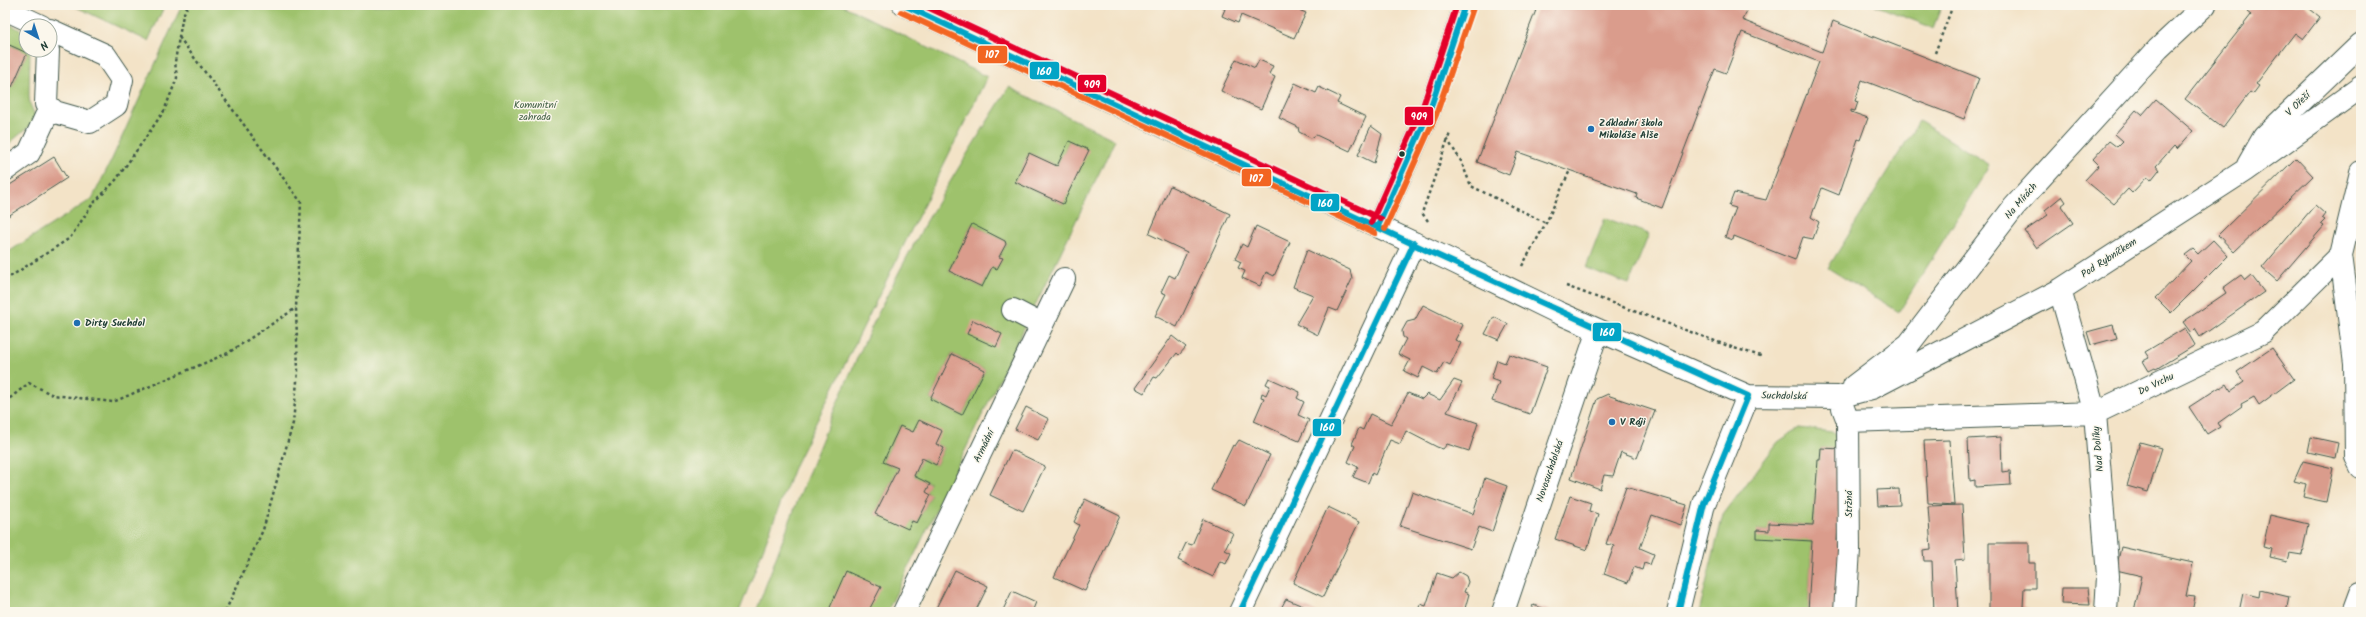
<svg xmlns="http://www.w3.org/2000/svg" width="2366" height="617" viewBox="0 0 2366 617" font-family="Kalam,sans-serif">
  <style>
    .green { fill: #9ec26c; stroke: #5e8050; fill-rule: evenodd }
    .building { fill: #da9c8c }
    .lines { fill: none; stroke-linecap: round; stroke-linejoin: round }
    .minor-casing { stroke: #3f564a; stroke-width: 24 }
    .path { stroke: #3f564a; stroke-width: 2.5; stroke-dasharray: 3 3; stroke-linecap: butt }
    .minor { stroke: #fff; stroke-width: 22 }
    .bus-1-casing { stroke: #fbf7ec; stroke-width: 9 }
    .bus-2-casing { stroke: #fbf7ec; stroke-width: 9 }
    .bus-3-casing { stroke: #fbf7ec; stroke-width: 9 }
    .bus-1 { stroke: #02a4c6; stroke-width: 6 }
    .bus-2 { stroke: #f26522; stroke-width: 6 }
    .bus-3 { stroke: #e4002b; stroke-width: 6 }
    .poi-dot { fill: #1f6fb2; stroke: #fbf7ec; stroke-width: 1.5 }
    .bus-dot { fill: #1f3d34; stroke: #fbf7ec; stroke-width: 1.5 }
    .labels { text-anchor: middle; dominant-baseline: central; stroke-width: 3; stroke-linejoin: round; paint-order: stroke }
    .street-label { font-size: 10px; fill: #1f3d34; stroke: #fbf7ec }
    .park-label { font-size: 10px; fill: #3f5e42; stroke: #fbf7ec }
    .poi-label { font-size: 10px; font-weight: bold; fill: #1f3d34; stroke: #fbf7ec; text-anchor: start }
    .line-badge { stroke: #fbf7ec; stroke-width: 1.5 }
    .badge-label { font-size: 11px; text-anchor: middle; font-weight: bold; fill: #fff }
  </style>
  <rect width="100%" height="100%" fill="#fbf7ec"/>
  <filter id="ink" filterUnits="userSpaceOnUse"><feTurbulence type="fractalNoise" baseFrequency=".025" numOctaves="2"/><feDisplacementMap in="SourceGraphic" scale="8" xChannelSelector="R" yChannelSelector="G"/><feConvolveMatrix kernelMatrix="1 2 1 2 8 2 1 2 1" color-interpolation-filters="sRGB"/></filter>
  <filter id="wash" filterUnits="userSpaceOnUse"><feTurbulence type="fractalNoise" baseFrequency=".012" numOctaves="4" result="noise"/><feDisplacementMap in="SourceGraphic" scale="16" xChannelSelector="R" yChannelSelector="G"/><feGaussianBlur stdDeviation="0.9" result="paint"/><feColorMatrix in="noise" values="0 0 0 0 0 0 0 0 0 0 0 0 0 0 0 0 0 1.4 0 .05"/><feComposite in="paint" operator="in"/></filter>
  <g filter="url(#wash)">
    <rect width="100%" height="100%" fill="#f3e3c7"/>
    <!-- green -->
    <path class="green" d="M72,5h93l-17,36z
      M182,5h660l145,72 -192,388 -56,147h-734v-358l87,-55 20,-40z
      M1875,5h67l-9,23z
      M5,22c17,8 21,9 21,28h4l-1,46 1,8 7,16 -30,25 -2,-1v-60l7,3 15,-34 -22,-10z
      M1009,87l106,53 -228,472h-131c42,-115 86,-231 143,-340 33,-64 72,-124 110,-185zM1069,141l19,9 -25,54 -48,-22 14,-29 28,13zM972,224l33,17 1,3 -7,13 3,2 -5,10 -5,-2 -10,20 -33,-16zM952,354l33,16 -23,45 -32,-16zM900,426l44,22 -8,17 -14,-7 -8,18 16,7 -4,9 5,3 -14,28 -42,-9 23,-46 -15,-6z
      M1919,121l71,44 -91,147 -71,-44z
      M1605,218l44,16 -20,50 -43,-16z
      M1799,428l33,4 10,7v10l-21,-1 -8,77 -43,-2 -1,8 -12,-1 55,11 -4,71h-109l24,-97 55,-73z"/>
    <g id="blocks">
      <!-- building -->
      <path class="building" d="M1216,5h71l19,8 -12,25 -53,-23 -3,8 -16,-7 3,-7z
        M1538,5h201l-1,2 9,4 -5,9 80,32 11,-31 146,57 -15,41 -102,-39 -7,21 3,1 -3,9 -4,-1v2l17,6 -8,22 -2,-1 -19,56 -17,-7 -11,29 8,5 -6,17 -10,-2 -8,23 -61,-24 -1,4 -8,-3 11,-29 -7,-2 5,-13 32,7 53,-138 -77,-30 -16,41 -11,-4 -53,139 -26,-10 1,-4 -119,-42 -9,23 -32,-13z
        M2252,5h53l15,12 -17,22 -8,-6 -39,51 3,2 -6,8 -3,-2 -27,36 -38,-29 66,-84 -4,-3z
        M5,43l22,10 -15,34 -7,-3z
        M1236,59l19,9 4,-8 14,6 -4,8 6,3 -14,32 -40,-18z
        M1295,83l21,10 3,-6 21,10 -3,6 29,14 -16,34 -34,-16 -5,3 -12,-6 -1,-5 -19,-9z
        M2156,99l37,32 -16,18 -3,-3 -18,20 3,4 -8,10 -4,-3 -15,16 -4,-4 -14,15 -29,-24 14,-15 -6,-6 16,-18 8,6 6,-6 -8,-7 21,-24 6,5z
        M1371,126l11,8 -8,29 -16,-8z
        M1069,141l20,9 -26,54 -48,-22 14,-29 28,13z
        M54,157l13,21 -62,40v-30z
        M2296,158l17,18 -79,76 -16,-17z
        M1170,186l60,28 -53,113 -22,-11 11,-22 -5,-2 8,-17 6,3 12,-26 -38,-18z
        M2062,196l4,6 -5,4 12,17 -36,25 -12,-17 23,-16 -3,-5z
        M2315,205l10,9 -3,4 3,2 -4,4 3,2 -47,55 -15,-13z
        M972,224l33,17 1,3 -7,13 4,1 -6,11 -5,-2 -10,20 -33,-16z
        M1256,226l34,16 -16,34 -8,-4 -6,14 -18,-8 3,-7 -7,-3 3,-6 -6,-3 7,-15 5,3z
        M2213,240l15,16 -57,57 -15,-15 35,-37 -6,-6 8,-6 5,5z
        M1307,250l43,20 2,9 -15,32 -8,-3 -11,27 -22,-11 17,-29 -20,-8z
        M2241,275l4,5 6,-5 13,17 -64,45 -5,-8 -4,4 -8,-11 43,-29 -3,-5z
        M1423,305l40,20 -8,15 6,3 -11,22 -6,-3 -7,12 -14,-7 -5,11 -14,-7 6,-11 -12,-6 8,-15 -3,-2 -1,-6 5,-9 8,-2z
        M1494,317l14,7 -9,16 -14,-6z
        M973,320l29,14 -6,13 -29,-13z
        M2113,325l4,13 -26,7 -4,-13z
        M2185,328l10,17 -39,24 -1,-1 -6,3 -6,-10 6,-3 -4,-6z
        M1172,336l14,11 -7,8 -2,-2 -20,25 -3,-1 -10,16 -9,-5z
        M2272,348l22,31 -35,26 -5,-8 -13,7 1,2 -24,17 2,3 -13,8 -18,-27 31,-20 1,1 6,-4 4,7 13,-9 -7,-10z
        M952,354l33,16 -23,45 -32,-16z
        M1509,354l38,13 -17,47 -38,-13 7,-19 -8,-3 6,-19 8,3z
        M1269,378l31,14 -3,6 7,4 -6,13 11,5 -10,21 -45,-20 10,-23 -3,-1 1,-4 4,2 4,-9 -4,-2z
        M1454,380l8,3 -15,29 31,11 -9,28 -22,-7 -4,5 -6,-2 -31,-16 -6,13 -10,-4 -15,35 -3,-2 -4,10 -15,-6 5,-10 -10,-5 7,-16 -3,-2 7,-16 4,2 7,-16 21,10 17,-31 14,6 5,-5 13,6z
        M1608,394l2,2 45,15 -18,47 -16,-6 -8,24 -9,-1 -4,14 -29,-11 26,-79z
        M1026,407l23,12 -11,21 -23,-11z
        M919,420l23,11 -6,13 8,4 -8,17 -14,-7 -8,18 16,8 -4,8 5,3 -14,28 -5,-2 -4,8 -33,-15 23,-46 -15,-6 17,-36 13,6z
        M2001,437l1,35 8,-1 1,14 -36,2v-7l-5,1 -2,-42z
        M2311,437l27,6 -3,15 -27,-6z
        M1239,440l31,15 -24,51 -35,-16 22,-45 2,1z
        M1949,440l5,65 -26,-2 -4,-62z
        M2140,442l22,6 -14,44 -21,-6z
        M1821,448l21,1 -5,93 5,1 -4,69h-30l4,-71 -55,-3v-8l12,1v-8l44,2 5,-65h2z
        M1012,450l33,16 -22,45 -33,-16z
        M2303,461l30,7 -7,34 -23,-5 3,-13 -12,-3z
        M1485,478l22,8 -15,46 -13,-5 -8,22 -71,-23 12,-34 61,22z
        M1626,487l61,18 -6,20 -29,-10 -12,33 14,6 -4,11 -6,-2 -2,7 -8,-3 -6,16 -24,-9 10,-28 -8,-2z
        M1899,489l1,16 -22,1 -1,-16z
        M1570,496l21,7 -2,8 9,3 -11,36 -32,-11z
        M1085,499l35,17 -35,75 -31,-14 25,-52 -5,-3z
        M1962,505l3,54 -10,1 3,52h-24l-2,-51h-8l-1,-11 8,-1 -3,-43z
        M1328,507l31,15 -36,75 -30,-14z
        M2270,515l38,9 -6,31 -13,-2 -2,8 -17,-4 2,-8 -9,-2z
        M1203,519l30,14 -8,17 6,3 -5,11 -6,-3 -7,16 -35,-17 8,-17 6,2z
        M1989,543h40v20h6v25h-11l-1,19 6,2h-40z
        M2121,547l72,16 -7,33 9,1 -3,15h-58l8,-36 -26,-6z
        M955,570l33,16 -13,26h-41z
        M846,571l35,16 -13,25h-40z
        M1437,573l15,5 7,-6 7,4 2,6 -4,10 5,2 -5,18h-46l2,-8 6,2z
        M2062,588h26l2,17 -29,-1z
        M2260,590l29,7 -3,15h-47l4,-19 16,4z
        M1012,591l24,11 -4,10 -29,-2z
        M1286,599l31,13h-38z
        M1533,605l21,7h-24z"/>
    </g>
  </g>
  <g filter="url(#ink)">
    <use href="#blocks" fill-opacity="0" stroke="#3f564a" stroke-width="1"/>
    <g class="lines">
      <!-- minor casing -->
      <g class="minor-casing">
        <path id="minor" d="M904,5l546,255 107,52 191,84 91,1 33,-9 188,-98 184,-119 117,-84
          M5,9l36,17
          M48,50l-2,54 9,8 35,10 26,-17 6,-25 -17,-25 -55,-25
          M2248,165l16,-28 97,-93
          M5,170l24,-17 17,-37 9,-4
          M1378,226l51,-114 36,-107
          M2341,255l14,109 1,93 5,10
          M2060,290l35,123 13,163 -2,36
          M1013,310l29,15
          M1854,386l55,-42 105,-137 144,-158 47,-44
          M1843,408l5,13 1,129 -4,62
          M1848,421l247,-8 168,-81 78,-77 20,-83
          M904,612l160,-333
          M1240,612l174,-369
          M1503,612l95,-282
          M1678,612l26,-108 44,-108
          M2354,612l7,-19"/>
      </g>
      <!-- path -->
      <path class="path" d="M179,37l122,165 -5,106 2,63 -5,52 -30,107 -38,82
        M1935,53l18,-48
        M1447,139l14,22 10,25 75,37
        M1428,221l-6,-8 28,-80
        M1522,266l24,-43 24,-53
        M5,280l65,-42 22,-33 24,-25 48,-69 13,-33 -2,-16 4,-25 4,-22 5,-10
        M1566,286l168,62 27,8
        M5,402l24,-19 24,12 60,7 115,-49 68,-45"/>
      <!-- minor -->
      <use href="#minor" class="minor"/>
      <!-- bus-1 casing -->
      <g class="bus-1-casing">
        <path id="bus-1" d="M904,5l526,247 318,144
          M1378,226l51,-114 36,-107
          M1240,612l174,-369
          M1678,612l26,-108 44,-108"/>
      </g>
      <!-- bus-2 casing -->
      <g class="bus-2-casing">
        <path id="bus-2" d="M901,12l474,221
          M1385,229l51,-114 37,-107"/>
      </g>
      <!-- bus-3 casing -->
      <g class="bus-3-casing">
        <path id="bus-3" d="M923,5l458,214
          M1371,223l51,-114 35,-104"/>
      </g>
      <!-- bus-1 -->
      <use href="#bus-1" class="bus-1"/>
      <!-- bus-2 -->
      <use href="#bus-2" class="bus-2"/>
      <!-- bus-3 -->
      <use href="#bus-3" class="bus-3"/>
    </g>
  </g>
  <!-- markers -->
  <g class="poi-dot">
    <circle cx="1591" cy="129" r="4"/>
    <circle cx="77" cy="323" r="4"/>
    <circle cx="1612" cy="422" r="4"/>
  </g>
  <circle class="bus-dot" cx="1402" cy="154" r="3.5"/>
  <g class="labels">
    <!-- street labels -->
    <g class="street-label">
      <text transform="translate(2298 104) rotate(-44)">V Ořeší</text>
      <text transform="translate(2021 201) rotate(-49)">Na Mírách</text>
      <text transform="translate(2109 258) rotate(-33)">Pod Rybníčkem</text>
      <text transform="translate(2156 384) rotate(-26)">Do Vrchu</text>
      <text transform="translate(1784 396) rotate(1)">Suchdolská</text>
      <text transform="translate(984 446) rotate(-64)">Armádní</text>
      <text transform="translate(2098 449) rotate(-95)">Nad Dolíky</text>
      <text transform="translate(1550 471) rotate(-71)">Novosuchdolská</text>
      <text transform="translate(1849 504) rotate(-90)">Stržná</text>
    </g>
    <!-- park labels -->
    <g class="park-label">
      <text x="535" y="105">Komunitní<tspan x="535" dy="12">zahrada</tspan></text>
    </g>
    <!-- poi labels -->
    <g class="poi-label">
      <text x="1599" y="123">Základní škola<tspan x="1599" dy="12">Mikoláše Alše</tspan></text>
      <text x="85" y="323">Dirty Suchdol</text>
      <text x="1620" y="422">V Ráji</text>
    </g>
  </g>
  <g class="line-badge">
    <rect x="977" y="45" width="31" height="19" rx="4" fill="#f26522"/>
    <rect x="1029" y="61" width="31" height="19" rx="4" fill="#02a4c6"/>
    <rect x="1077" y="74" width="30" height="19" rx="4" fill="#e4002b"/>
    <rect x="1404" y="106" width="30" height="20" rx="4" fill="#e4002b"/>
    <rect x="1241" y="168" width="31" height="19" rx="4" fill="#f26522"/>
    <rect x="1310" y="193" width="30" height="19" rx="4" fill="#02a4c6"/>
    <rect x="1592" y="322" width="30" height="20" rx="4" fill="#02a4c6"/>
    <rect x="1312" y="418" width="30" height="19" rx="4" fill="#02a4c6"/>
  </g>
  <g class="badge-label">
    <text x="992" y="58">107</text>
    <text x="1044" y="75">160</text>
    <text x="1092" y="88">909</text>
    <text x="1419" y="120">909</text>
    <text x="1256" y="182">107</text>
    <text x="1325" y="207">160</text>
    <text x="1607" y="336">160</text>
    <text x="1327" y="431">160</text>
  </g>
  <!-- margin -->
  <rect width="2366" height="617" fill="none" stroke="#fbf7ec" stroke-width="20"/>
  <!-- north arrow -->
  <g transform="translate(38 38) rotate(141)"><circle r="19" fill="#fbf7ec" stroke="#a3ada2"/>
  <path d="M0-3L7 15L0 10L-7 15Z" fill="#1f6fb2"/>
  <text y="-6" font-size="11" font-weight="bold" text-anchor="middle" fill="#1f3d34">N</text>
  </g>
</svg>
